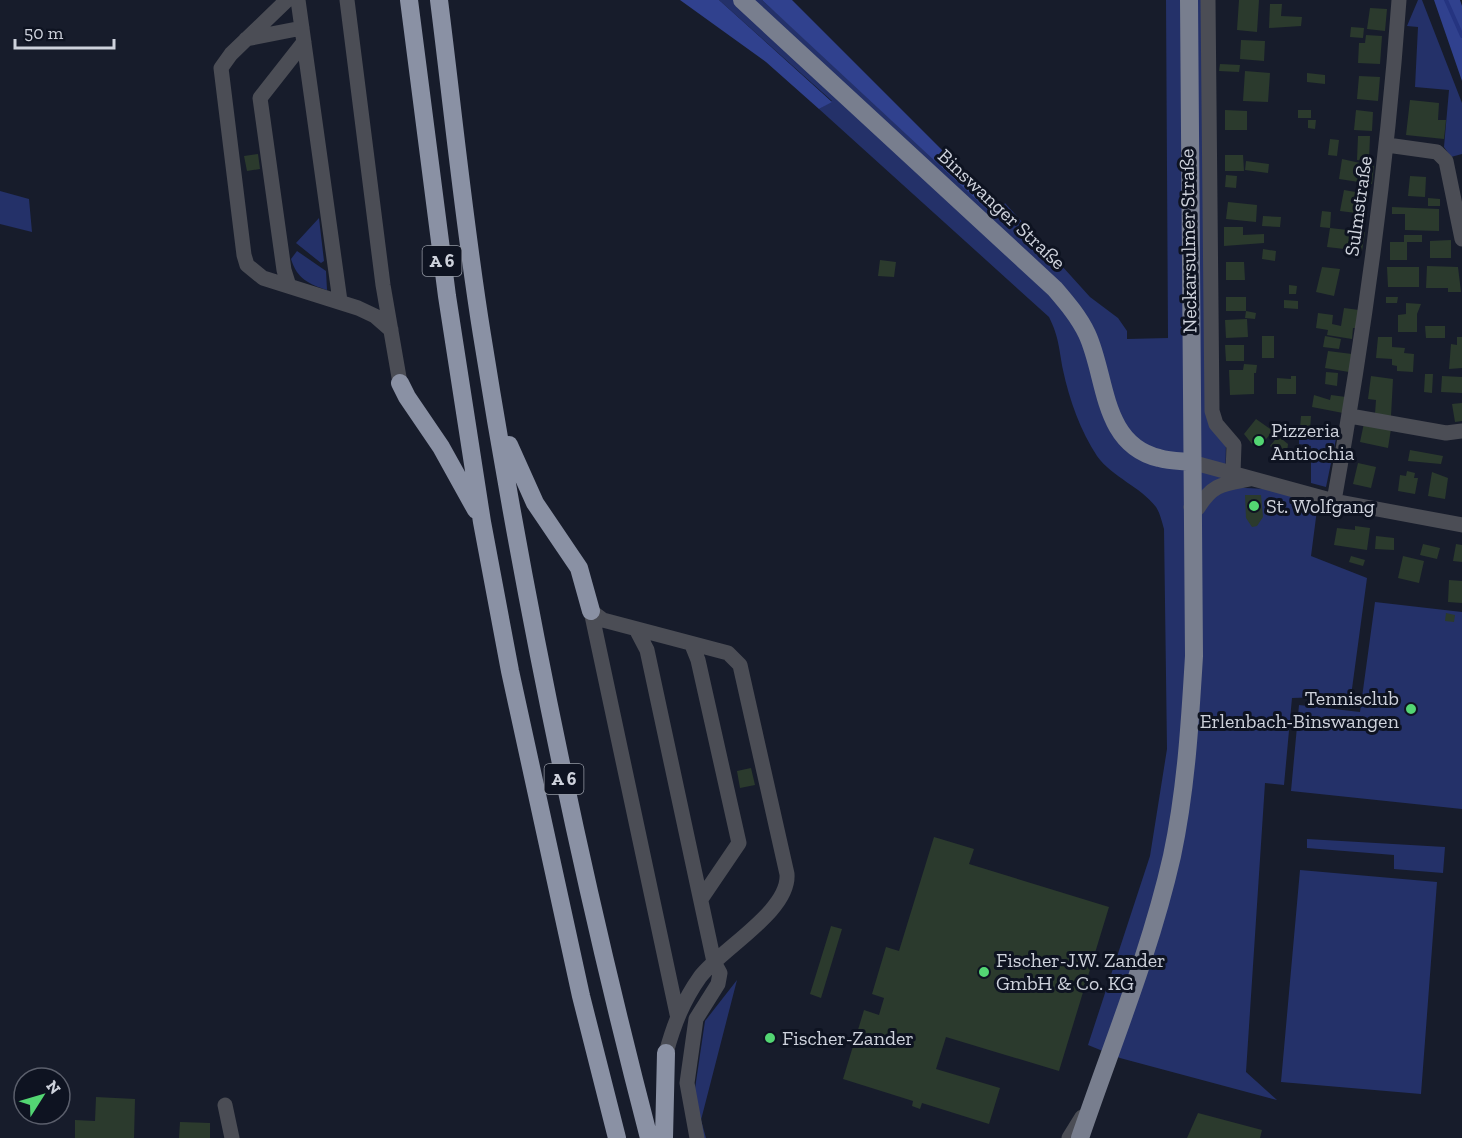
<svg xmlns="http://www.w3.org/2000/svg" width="1462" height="1138" viewBox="0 0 1462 1138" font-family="'Zilla Slab',serif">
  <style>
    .green { fill: #243169 }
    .forest { fill: #30418e }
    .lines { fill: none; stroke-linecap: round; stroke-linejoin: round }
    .stream { stroke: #253480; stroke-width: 4 }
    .building { fill: #2b3a2d }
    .minor { stroke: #4b4d55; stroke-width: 15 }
    .major { stroke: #787e8e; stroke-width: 18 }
    .highway { stroke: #8a91a4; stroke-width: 18 }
    .poi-dot { fill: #53d673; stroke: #0e1321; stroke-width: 2 }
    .labels { text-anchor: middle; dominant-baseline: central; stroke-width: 6; stroke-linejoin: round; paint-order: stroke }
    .shield { fill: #0e1321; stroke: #9499a4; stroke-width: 1.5 }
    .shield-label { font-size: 18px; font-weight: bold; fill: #ced2dc }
    .street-label { font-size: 20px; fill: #ced2dc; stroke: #0e1321 }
    .poi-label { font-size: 20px; fill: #ced2dc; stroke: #0e1321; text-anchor: start }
  </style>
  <rect width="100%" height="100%" fill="#171c2b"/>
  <!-- green -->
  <path class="green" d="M719,0h43l236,214 7,-11 85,94 28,21 9,13v8l41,-1 -2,-338h37l4,412 19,31 -1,44 42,2 51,13 -7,54 56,22 -16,118 -59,2 -8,87 -19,-2 -19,289 31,28 -157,-42 -32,-13 62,-189 17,-107 -3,-220c-2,-7 -4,-16 -8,-22 -16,-21 -43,-29 -59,-51 -16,-24 -28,-57 -34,-86 -4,-21 -4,-33 -14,-53l-230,-208 13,-8z
    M1418,0h4l40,103v51l-11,3 -7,-10 5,-57 -34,-3 3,-60 -11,-1z
    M0,191l29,8 3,33 -32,-8z
    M319,218l5,43 -3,2 -25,-20z
    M297,251l29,20 1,19c-18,-6 -30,-11 -36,-31z
    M1299,430l38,4 -11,53 -15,-4v-37l-12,-2z
    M1375,602l87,10v197l-171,-18 8,-86 61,7z
    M1307,839l138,8 -2,26 -49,-4v-14l-87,-7z
    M1300,870l137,12 -16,212 -140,-12z
    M737,980l-36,140 5,18h-6l-7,-36 12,-81z"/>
  <!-- forest -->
  <path class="forest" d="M680,0h39l113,102 -13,7 -53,-47z
    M762,0h30l208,208 -2,6 -5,1z
    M1434,0h26l2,6v75z"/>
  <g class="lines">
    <!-- stream -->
    <path class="stream" d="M1446,0l16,36"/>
  </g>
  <!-- building -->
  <path class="building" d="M1239,0h20l-2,32 -20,-2z
    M1270,4h12l-1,12 21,1 -1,9 -32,2z
    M1370,8l17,1 -2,22 -18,-2z
    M1351,27l13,1 -1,10 -13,-1z
    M1366,35l16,1 -2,28 -22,-1 1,-20h6z
    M1241,40l24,1 -1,20 -24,-2z
    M1220,64l20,1 -1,7 -20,-1z
    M1245,71l25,2 -2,29 -25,-1z
    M1307,73l18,2v9l-18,-2z
    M1359,76l21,1 -2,24 -21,-2z
    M1410,100l29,3 -1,17h8l-2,19 -38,-4z
    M1225,110l22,1v19h-22z
    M1298,110h13v8h-13z
    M1356,110l17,2 -1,19 -18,-1z
    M1308,120h8l-1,9 -7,-1z
    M1358,136h12l-1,25 -12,-1z
    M1330,139l9,1 -2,16 -9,-1z
    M258,154l2,15 -13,2 -3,-15z
    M1225,155h18l1,16h-19z
    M1342,159l32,7 -2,18 -33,-5z
    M1246,161l23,3 -1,9 -23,-3z
    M1226,175l11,1 -1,12 -11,-1z
    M1410,176l16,1 -1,20 -17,-1z
    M1344,190l23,4 -3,20 -24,-3z
    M1428,198l12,1v7h-12z
    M1228,202l29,3 -1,17 -30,-3z
    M1392,207l47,2v22l-34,-1v-16h-13z
    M1322,211l9,1 -1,16 -10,-1z
    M1263,216l18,1 -1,10 -18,-1z
    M1224,227h19v8l21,-1v9l-40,3z
    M1330,228l35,4 -3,19 -35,-4z
    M1404,235h18v7h-15v18h-17v-18h14z
    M1451,240v18h-21v-17z
    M1263,249l13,2 -1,10 -13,-2z
    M880,260l16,2 -2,15 -16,-1z
    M1226,262h18l1,18h-19z
    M1427,266l31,1 3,25h-13v-4h-22z
    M1322,267l18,2 -6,27 -18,-4z
    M1387,267h32v20h-31z
    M1289,285l8,1 -1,8h-7z
    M1226,297h20v14h-20z
    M1386,297h12l-1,6h-11z
    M1284,300l14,1v8l-14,-1z
    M1406,303l15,1 -4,10v18h-19v-17l8,-1z
    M1344,308l15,2 -2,18h-4l-1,11 -25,-4 1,-5 -12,-2 2,-15 15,2 -1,9 9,2z
    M1246,311l10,2 -1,6 -10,-1z
    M1247,319l1,18 -22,1 -1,-18z
    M1425,326h20v12h-19z
    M1262,336h12v22h-12z
    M1325,336l16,3 -2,10 -16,-2z
    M1378,337h14v10l13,1 -1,5 10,1 -1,18 -16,-1v-5l-5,-1v-6l-16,-1z
    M1457,337h5v31l-13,1 2,-25 6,1z
    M1225,345h19v16h-18z
    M1328,351l24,3 -3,18 -24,-4z
    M1244,364l13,1 -1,8h-2v21l-24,1 -1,-25h14z
    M1326,372l12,1 -1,13 -12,-2z
    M1425,374h8l-1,19 -8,-1z
    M1291,376h5v18h-19v-16l14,1z
    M1371,376l22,3 -2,37 -16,-2 1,-14 -8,-1z
    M1442,376l20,1v16l-21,-1z
    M1314,395l16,5 1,-5 15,2 -3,16 -31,-6z
    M1462,403v18l-7,1 -3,-18z
    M1301,416h10l-1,13 -10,-1z
    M1256,419l17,12 -14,16 -6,-5 -1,2 -8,-10z
    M1364,423l27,6 -3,19 -28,-6z
    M1278,436l10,8 -2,16 -16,-14z
    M1410,450l33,6 -2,8 -33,-3z
    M1358,463l18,4 -5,21 -18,-4z
    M1407,471l8,2 -1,5h4l-3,16 -17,-3 2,-16 6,1z
    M1432,472l16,6 -3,21 -17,-3z
    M1245,495h16l2,22 -6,9 -5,1 -6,-9z
    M1355,526l15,2 -3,22 -33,-5 3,-17 18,2z
    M1376,536l18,2v12l-19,-1z
    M1423,544l17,4 -3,11 -17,-4z
    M1456,544l6,1v17l-9,-1z
    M1351,556l14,4 -2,6 -14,-4z
    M1403,556l21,5 -5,22 -21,-5z
    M1449,580l13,1v22l-14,-1z
    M1446,613l9,2 -1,7 -9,-1z
    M751,768l4,17 -15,3 -3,-17z
    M934,837l40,12 -5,15 140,43 -50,164 -113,-34 -10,32 64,19 -11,36 -67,-21 -2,6 -8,-3 1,-5 -70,-22 21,-69 15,5 5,-17 -12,-4 14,-47 13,4z
    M831,926l11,3 -21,69 -11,-4z
    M96,1097l39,2 -1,39h-59v-18l20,1z
    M1198,1113l64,17 -2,8h-73z
    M180,1122l30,1v15h-31z"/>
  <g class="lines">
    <!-- minor -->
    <path class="minor" d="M287,0l-56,54 -10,14 23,187 3,10 16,13 95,30 17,8 16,14
      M298,0l42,301
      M347,0l36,285 17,98
      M1208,0l4,411 4,13 18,21 -1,28
      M246,39l56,-11
      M1387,145l50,7 9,9 16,78
      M289,286l-5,-16 -24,-172 44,-56
      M1350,416l96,17 16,-2
      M1191,462l143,39 128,24
      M1334,501c30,-166 53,-333 65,-501
      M1191,507l7,1c15,-25 26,-24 52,-29
      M591,611l12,9 125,33 12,12 47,209c3,37 -65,74 -87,103 -17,24 -26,47 -34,76
      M591,611l86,403
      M636,629l11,21 67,312 6,11 -2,11 -22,35 -9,64 10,55
      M692,645l6,15 41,183 -38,56
      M225,1105l7,33
      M1069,1138l13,-21"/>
    <!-- major -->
    <path class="major" d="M742,0l313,289c12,14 24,28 32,45 20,43 14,110 72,124 10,3 21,3 32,4
      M1080,1138c32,-94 70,-185 92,-282 14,-66 18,-133 22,-200l-5,-656"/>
    <!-- highway -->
    <path class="highway" d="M409,0l38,296 35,226 28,149 71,325 36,142
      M439,0c14,111 25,224 43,335 43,270 98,538 167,803
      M400,383l7,14 34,50 35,63
      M509,445l26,58 44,65 12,43
      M664,1138l2,-85"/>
  </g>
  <!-- markers -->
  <g class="poi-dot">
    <circle cx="1259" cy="441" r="6"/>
    <circle cx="1254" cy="506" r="6"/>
    <circle cx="1411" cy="709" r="6"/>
    <circle cx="984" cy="972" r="6"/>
    <circle cx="770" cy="1038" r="6"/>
  </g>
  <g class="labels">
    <!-- shield labels -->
    <g class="shield">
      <rect x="422.5" y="246" width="39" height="30" rx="4.5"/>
      <rect x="544.5" y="764" width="39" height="30" rx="4.5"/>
    </g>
    <g class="shield-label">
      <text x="442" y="261">A 6</text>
      <text x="564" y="779">A 6</text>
    </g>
    <!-- street labels -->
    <g class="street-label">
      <text transform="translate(1358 206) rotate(-82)">Sulmstraße</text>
      <text transform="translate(1002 209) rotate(43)">Binswanger Straße</text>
      <text transform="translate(1188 241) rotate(-91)">Neckarsulmer Straße</text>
    </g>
    <!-- poi labels -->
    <g class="poi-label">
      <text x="1271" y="430">Pizzeria<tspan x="1271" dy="23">Antiochia</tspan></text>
      <text x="1266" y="506">St. Wolfgang</text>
      <text x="1399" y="698" text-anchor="end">Tennisclub<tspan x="1399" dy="23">Erlenbach-Binswangen</tspan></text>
      <text x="996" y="960">Fischer-J.W. Zander<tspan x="996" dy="23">GmbH &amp; Co. KG</tspan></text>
      <text x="782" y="1038">Fischer-Zander</text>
    </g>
  </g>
  <!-- north arrow -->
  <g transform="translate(42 1096) rotate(53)"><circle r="28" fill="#0e1321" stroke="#5b5f6c" stroke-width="1.5"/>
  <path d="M0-4.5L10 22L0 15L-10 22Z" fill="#53d673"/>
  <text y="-9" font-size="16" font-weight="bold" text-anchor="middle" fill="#ced2dc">N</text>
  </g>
  <!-- scale -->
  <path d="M15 39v9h99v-9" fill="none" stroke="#ced2dc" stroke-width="3"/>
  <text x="24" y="39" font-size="18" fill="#ced2dc" stroke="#0e1321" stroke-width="4.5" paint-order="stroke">50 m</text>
</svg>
